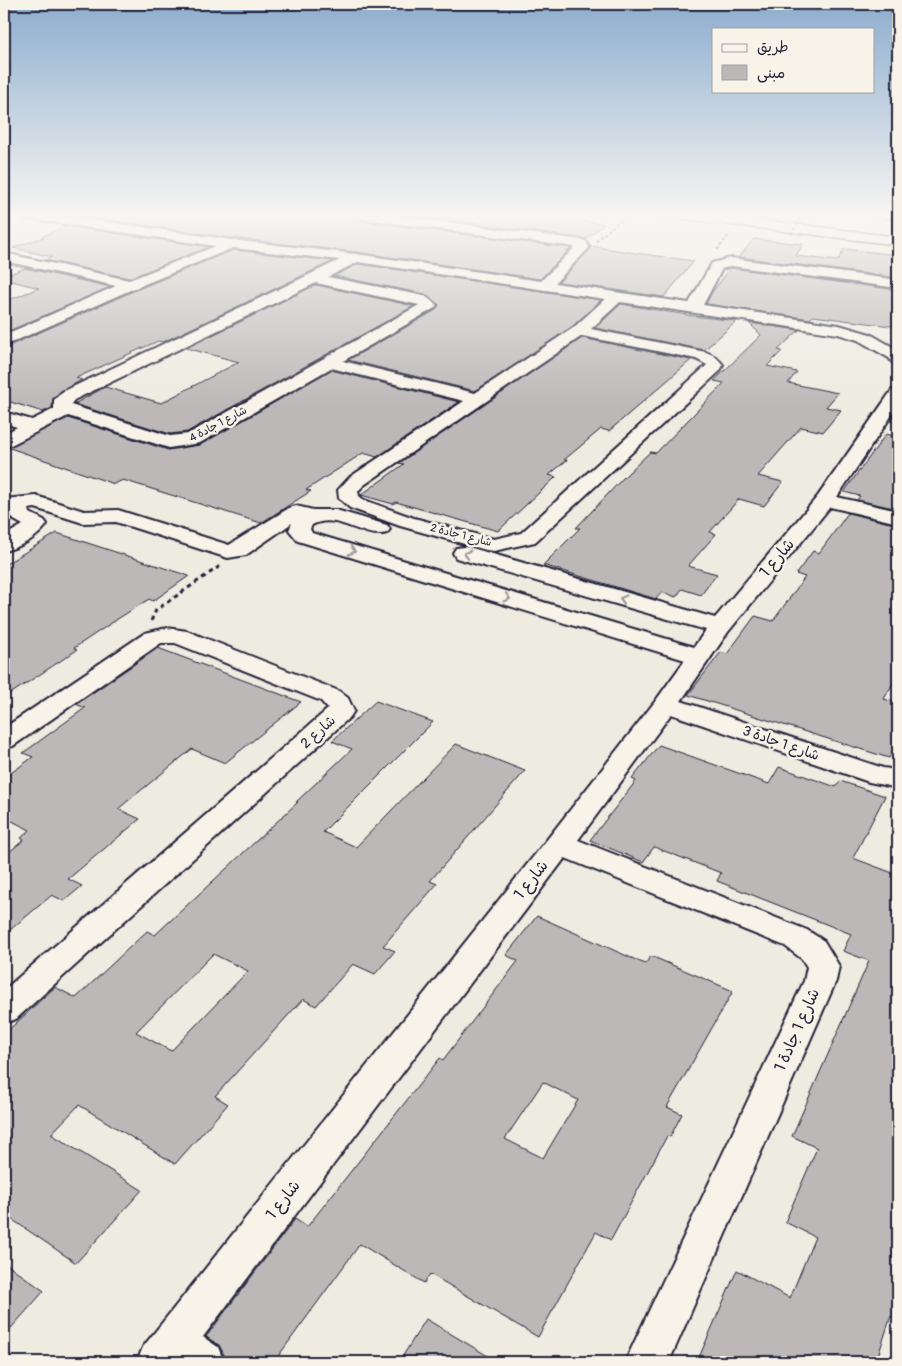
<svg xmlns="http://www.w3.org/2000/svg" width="902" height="1366" viewBox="0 0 902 1366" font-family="Pangolin,'Playpen Sans Arabic',sans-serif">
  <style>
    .building { fill: #bbb8b7; stroke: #22223b; fill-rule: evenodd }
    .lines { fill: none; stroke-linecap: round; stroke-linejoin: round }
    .minor-casing { stroke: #22223b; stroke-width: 4 }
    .highway-casing { stroke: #22223b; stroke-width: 3 }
    .path-far1 { stroke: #22223b; stroke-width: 2; stroke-dasharray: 3 2; stroke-linecap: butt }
    .path { stroke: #22223b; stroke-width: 3; stroke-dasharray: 4.5 4; stroke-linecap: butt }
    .minor { fill: #f7f3e8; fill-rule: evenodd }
    .highway { fill: #f7f3e8; fill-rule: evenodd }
    .path-bridge { stroke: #22223b; stroke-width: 2; stroke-dasharray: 3 2; stroke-linecap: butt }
    .oneway { stroke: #97959a }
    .labels { text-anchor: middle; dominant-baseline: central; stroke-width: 5; stroke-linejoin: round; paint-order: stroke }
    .far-street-label { font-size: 11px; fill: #22223b; stroke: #f7f3e8 }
    .street-label { font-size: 14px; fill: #22223b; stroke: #f7f3e8 }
    .near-street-label { font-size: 16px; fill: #22223b; stroke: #f7f3e8 }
  </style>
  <rect width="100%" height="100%" fill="#eeebe1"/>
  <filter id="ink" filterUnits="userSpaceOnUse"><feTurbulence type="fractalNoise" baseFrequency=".02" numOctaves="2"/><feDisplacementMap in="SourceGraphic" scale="10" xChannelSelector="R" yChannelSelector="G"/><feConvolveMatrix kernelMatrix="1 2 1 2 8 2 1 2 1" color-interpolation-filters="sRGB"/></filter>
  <g filter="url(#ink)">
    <!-- building -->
    <path class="building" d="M93,214h253l8,6 217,28 -31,31 -184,-27 -124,-14 -145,-21z
      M404,214h167l-6,5 39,5 -18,15z
      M66,226l143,21 -80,31 -84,-18 7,-3 -39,-9 31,-11h-3z
      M754,239l49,5 -7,12 42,5 6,-12 54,6v23l-159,-21z
      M590,246l53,8 51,7 -30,36 -105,-15 31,-33z
      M233,250l100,11 -170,81 -5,-1 -82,37 6,2 -21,11 -8,8 -1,9 -9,4 -39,-12v-52l132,-58z
      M358,264l243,36 -29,27 -97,64 -127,-31 88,-50 3,-5 -14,-11 -91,-18z
      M25,268l85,19 -106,46v-31l35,-14 -35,-9v-3z
      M731,268l167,22v37l-85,-11 -3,3 -104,-15 6,-12z
      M316,285l98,21 -227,126 -17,2 -96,-30 31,-17 56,16 78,-41 -53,-14z
      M621,304l72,12 44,5 -33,29 -109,-22z
      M749,323l50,7 -21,20 4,1 -15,15 30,6 -9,11 50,10 -12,14 15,3 -18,22 -22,-5 -43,49 25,6 -19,24 -25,-7 -29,33 6,2 -28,32 29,8 -16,21 -19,-6 -6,8 -14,-5 -6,7 -113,-34 37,-37h-4l49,-52 25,-24 6,1 68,-70 -10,-2 47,-46z
      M582,338l109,22 -82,71 -8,-2 -37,31h3l-18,15 7,2 -58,54 -102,-29 -3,2 -32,-9 43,-31 -5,-1z
      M331,370l128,32 -82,55 -14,-4 -57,37 5,1 -50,32 -138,-43 -9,4 -107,-37 61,-29 100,32 32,-5z
      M886,434l12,3v72l-41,-9 3,-4 -16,-4z
      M848,513l50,12v149l-14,25 14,4v37l-9,18 -201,-63 33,-43 6,2 28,-38 18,5 32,-44 -9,-3 17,-23 6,2z
      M57,533l132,43 -36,25 -4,-2 -30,19 -45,30 3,2 -73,48v-133z
      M158,648l143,54 -76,61 -33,-14 -74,60 22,10 -72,60 14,7 -18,15 -12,-6 -48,40v-79l20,-16 -3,-2 9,-8 -26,-13v-39l29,-21 -10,-4 62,-45 -9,-4z
      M376,701l57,21 -110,110 33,15 100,-103 69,27 -95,110 7,3 -54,62 12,5 -20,23 -22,-10 -37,42 -13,-7 -88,97 13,8 -53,60 -96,-59 -28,29 91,56 -66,73 -72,-49v-180l51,-47 21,11 71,-67 8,4 143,-133h-2l56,-53 -20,-8zM213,954l35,17 -77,80 -35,-19z
      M659,745l110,39 10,-17 57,20 4,-6 45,15 -32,62 45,17v445l-7,-4 -15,46h-179l40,-92 53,28 25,-61 -30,-15 32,-74 -25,-12 77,-175 -26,-10 8,-17 -134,-53 4,-8 -67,-26 -11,15 -53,-22 46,-59 -4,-2z
      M537,916l108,48 6,-8 82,35 -66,116 15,7 -12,23 -3,-1 -56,104 -15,-8 -58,105 -108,-63 -6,9 -64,-39 -86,118h-46l-9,-17 -13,-8 89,-118 12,8 133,-169 3,2 75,-99 -12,-6zM543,1082l35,18 -35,58 -38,-19z
      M4,1262l40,29 -40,45z
      M426,1319l72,43h-99z"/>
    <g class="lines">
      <!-- minor casing -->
      <g class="minor-casing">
        <path id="minor" d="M17,214h36l179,26 124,14 185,27 34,-34 -221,-29 -6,-4h38l195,26 5,1 3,7 -34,35 134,20 23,-40 19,-5 167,22v8l-167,-22 -9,3 -19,36 136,20 31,9 28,16v14l-6,-2 -3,-4 -31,-18 -20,-6 -218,-32 -29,27 115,23c8,3 12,6 17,13l-3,6 -185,171 -41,9 -8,-1 -86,-24 -50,-18 -11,-10 -1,-8 12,-13 114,-76 -133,-33 -131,75 -31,5 -101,-32 -57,29 -7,1v-12l13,-7 -13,-4v-11l28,8 22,-11v-9l8,-8 278,-132 -107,-12 -98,40 -131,58v-11l112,-49 -112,-25v-8l125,27 87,-34 -193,-28zM358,262l247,37 -32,29 -98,65 -132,-32 92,-53 2,-3 -12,-9 -97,-19zM316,283l103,22 -231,129 -18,2 -99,-31 3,-5zM582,336l114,23 11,6 -186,168 -27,6 -80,-21 -50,-18 -5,-4 -1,-5 6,-6z
          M898,389v17l-61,91 61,14v12l-68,-16 -102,125 -47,69 202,67 15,2v18l-29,-6 -198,-68 -93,126 229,90 17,11 15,25 -3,15 -167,381h-44l179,-381 3,-14 -5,-8 -17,-13 -220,-88 -362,479 15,10 6,15h-87l6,-15 406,-510 108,-138 28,-39 -387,-119 -9,-11 3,-7 -46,32 -18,3 -112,-36 -33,1 -48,-15 -6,1 1,4 14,7 3,4c-8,13 -28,24 -43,27v-15l19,-11 -9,-5 -5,-9h-5v-12l32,-3 48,15 34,-1 111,35 60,-37 7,-2 17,4h23l51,15 3,4 -3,4c-24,7 -50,-22 -75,-8l-2,4 2,4 382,114 12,-17 -250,-72 -3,-5 3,-5 8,-1 8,1 243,70 103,-122 74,-106z
          M167,628l20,3 152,60 9,7 6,13 -4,6 -334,302 -12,4v-33l324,-281 -7,-8 -146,-58h-14l-148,103 -9,2v-20l141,-95z"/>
      </g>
      <!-- highway casing -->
      <g class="highway-casing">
        <path id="highway" d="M669,214h45l184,23v8l-222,-27z
          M879,214h19v6l-17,-3z"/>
      </g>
      <!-- path-far1 -->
      <path class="path-far1" d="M596,241c27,-23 27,-28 64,-24
        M717,250l12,-15"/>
      <!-- path -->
      <path class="path" d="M151,621l5,-11 64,-44"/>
      <!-- minor -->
      <use href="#minor" class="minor"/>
      <!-- highway -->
      <use href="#highway" class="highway"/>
      <!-- path-bridge -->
      <path class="path-bridge" d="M791,234l12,-20"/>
    </g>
    <!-- one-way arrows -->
    <defs><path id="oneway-chevron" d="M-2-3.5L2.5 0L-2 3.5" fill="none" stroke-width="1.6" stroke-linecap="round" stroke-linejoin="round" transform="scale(1.25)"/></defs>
    <g class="oneway">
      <use href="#oneway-chevron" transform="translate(352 551) rotate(17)"/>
      <use href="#oneway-chevron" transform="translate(467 554) rotate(-164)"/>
      <use href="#oneway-chevron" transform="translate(507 598) rotate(17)"/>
      <use href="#oneway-chevron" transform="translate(623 599) rotate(-164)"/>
    </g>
  </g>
  <!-- sky -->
  <linearGradient id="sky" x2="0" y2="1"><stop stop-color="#8dadce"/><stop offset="0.53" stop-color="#f7f6f2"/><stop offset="1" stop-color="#f7f6f2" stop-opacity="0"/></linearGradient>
  <rect width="902" height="406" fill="url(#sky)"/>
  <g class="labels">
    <!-- far-street labels -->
    <g class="far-street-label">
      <text transform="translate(218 424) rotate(-28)">شارع 1 جادة 4</text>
      <text transform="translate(461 535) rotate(14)">شارع 1 جادة 2</text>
    </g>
    <!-- street labels -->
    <g class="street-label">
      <text transform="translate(318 732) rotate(-42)">شارع 2</text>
      <text transform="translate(781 743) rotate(19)">شارع 1 جادة 3</text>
    </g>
    <!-- near-street labels -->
    <g class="near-street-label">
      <text transform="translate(777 558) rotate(-50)">شارع 1</text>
      <text transform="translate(531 880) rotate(-52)">شارع 1</text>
      <text transform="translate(797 1030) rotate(-66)">شارع 1 جادة 1</text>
      <text transform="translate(283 1200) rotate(-52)">شارع 1</text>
    </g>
  </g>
  <!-- margin -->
  <rect width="902" height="1366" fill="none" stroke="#f7f3e8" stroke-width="20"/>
  <rect x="10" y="10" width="882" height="1346" fill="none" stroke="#22223b" stroke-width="2" filter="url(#ink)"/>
  <!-- legend -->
  <rect x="712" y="28" width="162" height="65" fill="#f7f3e8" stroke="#a29fa3"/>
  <rect x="722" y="44" width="25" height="8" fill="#f7f3e8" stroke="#a29fa3"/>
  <text x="757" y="52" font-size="15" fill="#22223b">طريق</text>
  <rect x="722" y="65" width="25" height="15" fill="#bbb8b7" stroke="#a29fa3"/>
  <text x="757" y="78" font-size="15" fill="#22223b">مبنى</text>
</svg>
